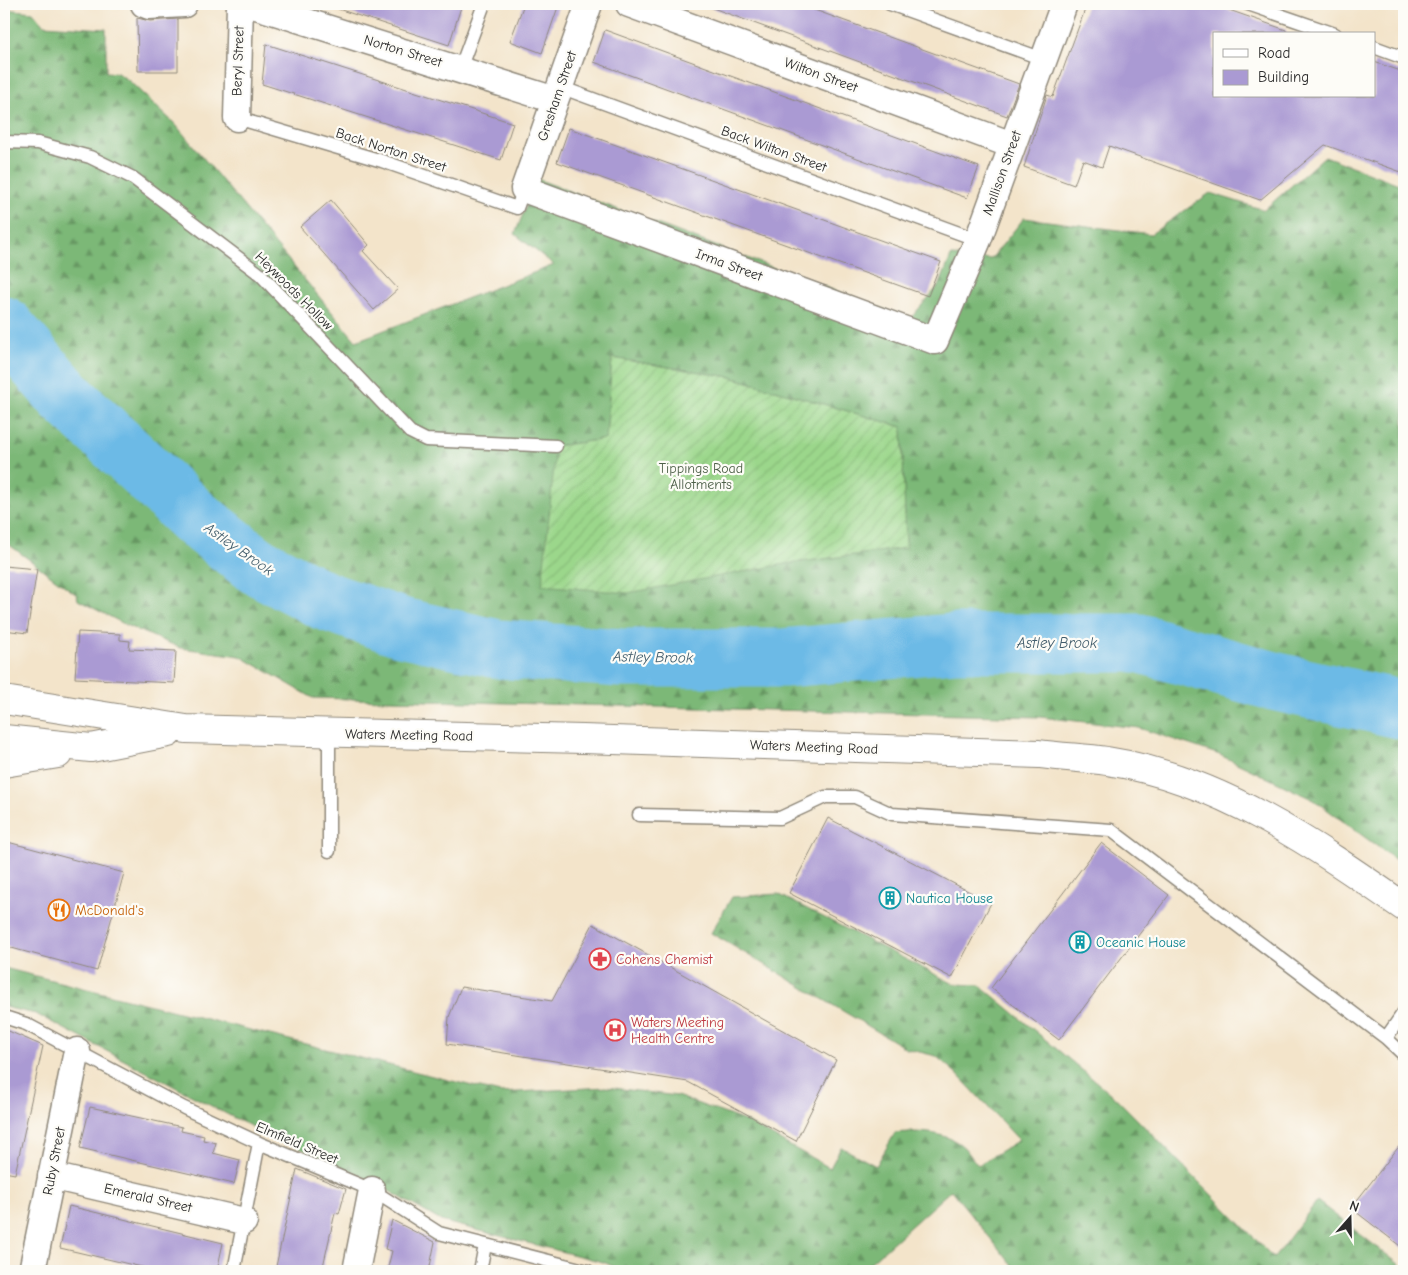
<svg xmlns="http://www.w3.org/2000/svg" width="1408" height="1275" viewBox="0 0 1408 1275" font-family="'Comic Neue',sans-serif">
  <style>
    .forest { fill: url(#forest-firs); stroke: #547251; fill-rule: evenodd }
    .garden { fill: url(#garden-furrows); stroke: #63815b }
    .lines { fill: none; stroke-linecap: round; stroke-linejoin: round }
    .river { stroke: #6cbae6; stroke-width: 59 }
    .building { fill: #aa9ad3 }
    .service-casing { stroke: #8f887a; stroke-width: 15 }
    .minor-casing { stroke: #8f887a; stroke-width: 29 }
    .tertiary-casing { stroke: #8f887a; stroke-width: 30 }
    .service { stroke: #fff; stroke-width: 12 }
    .minor { stroke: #fff; stroke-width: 26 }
    .tertiary { stroke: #fff; stroke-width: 28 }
    .labels { text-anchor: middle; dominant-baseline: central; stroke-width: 4.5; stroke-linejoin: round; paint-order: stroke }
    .street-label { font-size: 14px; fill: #2b2b2b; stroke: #fdfcf7 }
    .park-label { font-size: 14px; fill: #4d5f48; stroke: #fdfcf7 }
    .culture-label { font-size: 14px; fill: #0d838f; stroke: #fdfcf7; text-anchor: start }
    .food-label { font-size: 14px; fill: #c56008; stroke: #fdfcf7; text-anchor: start }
    .health-label { font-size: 14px; fill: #be3a42; stroke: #fdfcf7; text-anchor: start }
    .water-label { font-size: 15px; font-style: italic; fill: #425d6c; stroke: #fdfcf7 }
  </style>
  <defs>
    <pattern id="forest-firs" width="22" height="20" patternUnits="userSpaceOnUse" patternTransform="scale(1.25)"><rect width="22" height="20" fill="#7cb877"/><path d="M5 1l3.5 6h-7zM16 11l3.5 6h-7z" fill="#669662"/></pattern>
    <pattern id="garden-furrows" width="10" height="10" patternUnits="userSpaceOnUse" patternTransform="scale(1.25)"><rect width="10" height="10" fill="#9bd78b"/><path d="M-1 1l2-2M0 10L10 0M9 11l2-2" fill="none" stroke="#86b978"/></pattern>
  </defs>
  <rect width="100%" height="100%" fill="#fdfcf7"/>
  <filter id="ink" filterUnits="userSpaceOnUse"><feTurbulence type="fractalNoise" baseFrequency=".02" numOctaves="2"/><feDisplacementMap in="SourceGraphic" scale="10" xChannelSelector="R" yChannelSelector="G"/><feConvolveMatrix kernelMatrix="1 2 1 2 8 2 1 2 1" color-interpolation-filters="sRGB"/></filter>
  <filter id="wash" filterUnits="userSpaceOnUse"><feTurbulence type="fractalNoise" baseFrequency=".0096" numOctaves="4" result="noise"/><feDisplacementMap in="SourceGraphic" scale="20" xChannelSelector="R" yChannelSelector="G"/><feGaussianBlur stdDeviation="1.12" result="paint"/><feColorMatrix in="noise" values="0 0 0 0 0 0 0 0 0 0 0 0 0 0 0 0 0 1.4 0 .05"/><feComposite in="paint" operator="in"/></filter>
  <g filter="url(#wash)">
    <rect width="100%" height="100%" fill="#f3e4ca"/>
    <!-- forest -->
    <path class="forest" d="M4,9l29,3 11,13 62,4v43l11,1 11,7 47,44 181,217 198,-76 -39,-31 22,-55 373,140 30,-35 11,-28 40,3 33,-41 127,16 59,-41 54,17 61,-54 79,30v680l-90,-66 -94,-45 -81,-27 -99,-11 -727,-19 -73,-42 -59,-8 -51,-21 -52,-27 -1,-5 -73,-54zM612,358l118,19 172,50 4,121 -121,16 -229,-118 50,-7z
      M778,894l176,90 26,1 138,115 156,158 43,-57 87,67v3h-387l-66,-81 -90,81h-237l-21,-9 -162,-41 -69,-40 -132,-60 -204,-107 -32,-7v-39l496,125 106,-6 71,9 68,25 85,47 11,-21 35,19 19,-33c21,-2 46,-2 65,11 7,5 12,15 18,21l41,-25 -63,-67 -20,-17 -29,-7 -196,-116 21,-36z"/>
    <!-- garden -->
    <path class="garden" d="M612,358l118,19 172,50 4,121 -121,16 -157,29 -86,-8 14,-139 50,-7z"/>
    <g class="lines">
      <!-- river -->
      <path class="river" d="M4,326l61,70 129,121 62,48 69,36 76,26 97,22 123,9h162l171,-15h185l134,38 131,29"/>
    </g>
    <g id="blocks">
      <!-- building -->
      <path class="building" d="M339,4h123l-13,41 -111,-36z
        M524,4h35l-17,49 -32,-12z
        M710,4h88l221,80 -12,32 -297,-109z
        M1087,4h125l74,26v4h-72v62h160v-34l30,10v101l-79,-28 -65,55 -151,-54 -7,21 -19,-7 -9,25 -50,-18 23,-72 6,2z
        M137,18l13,3 28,-2v52h-40z
        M605,30l374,137 -12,31 -373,-136z
        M266,44l247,79 -12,37 -239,-76z
        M569,128l372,134 -13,34 -371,-134z
        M331,200l38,45 -6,6 35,38 -24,21 -74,-83z
        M4,566l33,3 -10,64 -23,-3z
        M78,632l42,2v6l10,1 -1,8 47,2 -2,32 -99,-5z
        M828,818l163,85 -39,75 -163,-85z
        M4,841l120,32 -27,98 -93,-25z
        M1101,843l68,52 -110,145 -68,-52z
        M593,924l243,136 -40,81 -108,-59 -241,-38 2,-27 12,-30 91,14z
        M4,1029l39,17 -28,128 -11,-2z
        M90,1107l92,20 -1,4 23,5 -1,4 13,3 -3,10 27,7 -6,24 -154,-36z
        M1404,1140v109l-53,-41z
        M297,1169l49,20 -7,25 -4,-1 -13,58h-47z
        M69,1206l154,37 -6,28h-58l-99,-23z
        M392,1220l43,22 -6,29h-42l5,-20 -7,-2z"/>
    </g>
  </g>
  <g filter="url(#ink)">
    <use href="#blocks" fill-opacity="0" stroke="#8f887a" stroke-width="1"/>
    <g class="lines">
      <!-- service casing -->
      <g class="service-casing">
        <path id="service" d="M890,4l153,55
          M1248,4l87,30
          M1374,47l30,11
          M460,69l24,-65
          M560,87l418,153
          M237,118l145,43 135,47 7,-19
          M4,142l34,1 52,14 43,21 128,97 149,157 16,8 130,6
          M329,733v118
          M639,815l141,3 45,-21h30l37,17 219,16 275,208 18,17
          M4,1017l22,7 158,84 75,35 113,47 67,43 149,38
          M1386,1038l18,-26
          M234,1271l25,-128
          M480,1271l5,-26"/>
      </g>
      <!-- minor casing -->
      <g class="minor-casing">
        <path id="minor" d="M144,4l5,2 35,-2
          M250,4l305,96
          M589,4l-65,185 411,152 43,-101 86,-236
          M629,4l383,141
          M237,118l3,-114
          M51,1176l193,45
          M32,1271l45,-220
          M356,1271l16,-81"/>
      </g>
      <!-- tertiary casing -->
      <g class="tertiary-casing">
        <path id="tertiary" d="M4,700l182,29 397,10 456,15c22,3 45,4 68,7 111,17 208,84 297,146
          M4,739l87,9 77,-15
          M4,763l54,-9"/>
      </g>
      <!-- service -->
      <use href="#service" class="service"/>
      <!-- minor -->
      <use href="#minor" class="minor"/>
      <!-- tertiary -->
      <use href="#tertiary" class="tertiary"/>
    </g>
  </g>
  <!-- icons -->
  <defs>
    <g id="building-ring" transform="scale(1.125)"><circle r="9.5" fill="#fdfcf7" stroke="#0f9aa8" stroke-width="1.5"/><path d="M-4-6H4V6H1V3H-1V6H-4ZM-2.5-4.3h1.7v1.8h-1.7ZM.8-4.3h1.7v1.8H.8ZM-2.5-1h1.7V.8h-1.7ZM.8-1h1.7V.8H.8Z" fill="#0f9aa8"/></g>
    <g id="restaurant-ring" transform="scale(1.125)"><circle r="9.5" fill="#fdfcf7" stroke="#e8710a" stroke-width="1.5"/><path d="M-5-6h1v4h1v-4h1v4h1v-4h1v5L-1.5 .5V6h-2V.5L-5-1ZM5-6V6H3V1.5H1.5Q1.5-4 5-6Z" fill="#e8710a"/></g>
    <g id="pharmacy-ring" transform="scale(1.125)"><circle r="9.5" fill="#fdfcf7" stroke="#e0444e" stroke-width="1.5"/><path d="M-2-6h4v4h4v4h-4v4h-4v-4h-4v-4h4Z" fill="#e0444e"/></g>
    <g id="hospital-ring" transform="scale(1.125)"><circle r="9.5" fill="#fdfcf7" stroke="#e0444e" stroke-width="1.5"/><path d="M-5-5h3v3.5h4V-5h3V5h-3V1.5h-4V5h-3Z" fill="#e0444e"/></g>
  </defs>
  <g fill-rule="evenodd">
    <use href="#building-ring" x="890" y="898"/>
    <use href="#restaurant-ring" x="59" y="910"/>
    <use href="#building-ring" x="1080" y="942"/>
    <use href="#pharmacy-ring" x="600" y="959"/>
    <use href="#hospital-ring" x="615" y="1030"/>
  </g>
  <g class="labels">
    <!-- street labels -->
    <g class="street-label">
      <text transform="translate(403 51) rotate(17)">Norton Street</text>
      <text transform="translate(238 61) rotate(-88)">Beryl Street</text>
      <text transform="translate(821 75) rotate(20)">Wilton Street</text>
      <text transform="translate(557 96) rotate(-71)">Gresham Street</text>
      <text transform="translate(774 149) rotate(20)">Back Wilton Street</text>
      <text transform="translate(391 150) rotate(18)">Back Norton Street</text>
      <text transform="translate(1002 173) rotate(-70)">Mallison Street</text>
      <text transform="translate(729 265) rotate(20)">Irma Street</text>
      <text transform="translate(294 291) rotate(45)">Heywoods Hollow</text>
      <text transform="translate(409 735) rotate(1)">Waters Meeting Road</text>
      <text transform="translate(814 747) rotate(2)">Waters Meeting Road</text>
      <text transform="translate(297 1143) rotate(23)">Elmfield Street</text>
      <text transform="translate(54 1161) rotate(-79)">Ruby Street</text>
      <text transform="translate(148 1198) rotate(13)">Emerald Street</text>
    </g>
    <!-- park labels -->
    <g class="park-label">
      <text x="701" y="468">Tippings Road<tspan x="701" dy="16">Allotments</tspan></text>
    </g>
    <!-- culture labels -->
    <g class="culture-label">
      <text x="906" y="898">Nautica House</text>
      <text x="1096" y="942">Oceanic House</text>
    </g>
    <!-- food labels -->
    <g class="food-label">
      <text x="75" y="910">McDonald's</text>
    </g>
    <!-- health labels -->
    <g class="health-label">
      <text x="616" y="959">Cohens Chemist</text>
      <text x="631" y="1022">Waters Meeting<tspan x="631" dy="16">Health Centre</tspan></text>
    </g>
    <!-- water labels -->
    <g class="water-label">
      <text transform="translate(239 549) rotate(35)">Astley Brook</text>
      <text x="1057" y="643">Astley Brook</text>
      <text transform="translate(653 657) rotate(1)">Astley Brook</text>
    </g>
  </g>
  <!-- margin -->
  <rect width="1408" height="1275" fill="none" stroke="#fdfcf7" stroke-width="20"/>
  <!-- legend -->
  <rect x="1213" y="32" width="162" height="65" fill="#fdfcf7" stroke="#a9a8a5"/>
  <rect x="1223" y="49" width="25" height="8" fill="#ffffff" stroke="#a9a8a5"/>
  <text x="1258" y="58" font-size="15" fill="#2b2b2b">Road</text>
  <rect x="1223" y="70" width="25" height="15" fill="#aa9ad3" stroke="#a9a8a5"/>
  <text x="1258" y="82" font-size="15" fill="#2b2b2b">Building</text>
  <!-- north arrow -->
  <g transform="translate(1350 1218) rotate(20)" stroke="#fdfcf7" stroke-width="4" paint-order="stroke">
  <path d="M0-4L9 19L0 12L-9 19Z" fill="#2b2b2b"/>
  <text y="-8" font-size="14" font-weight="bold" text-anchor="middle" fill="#2b2b2b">N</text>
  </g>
</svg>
